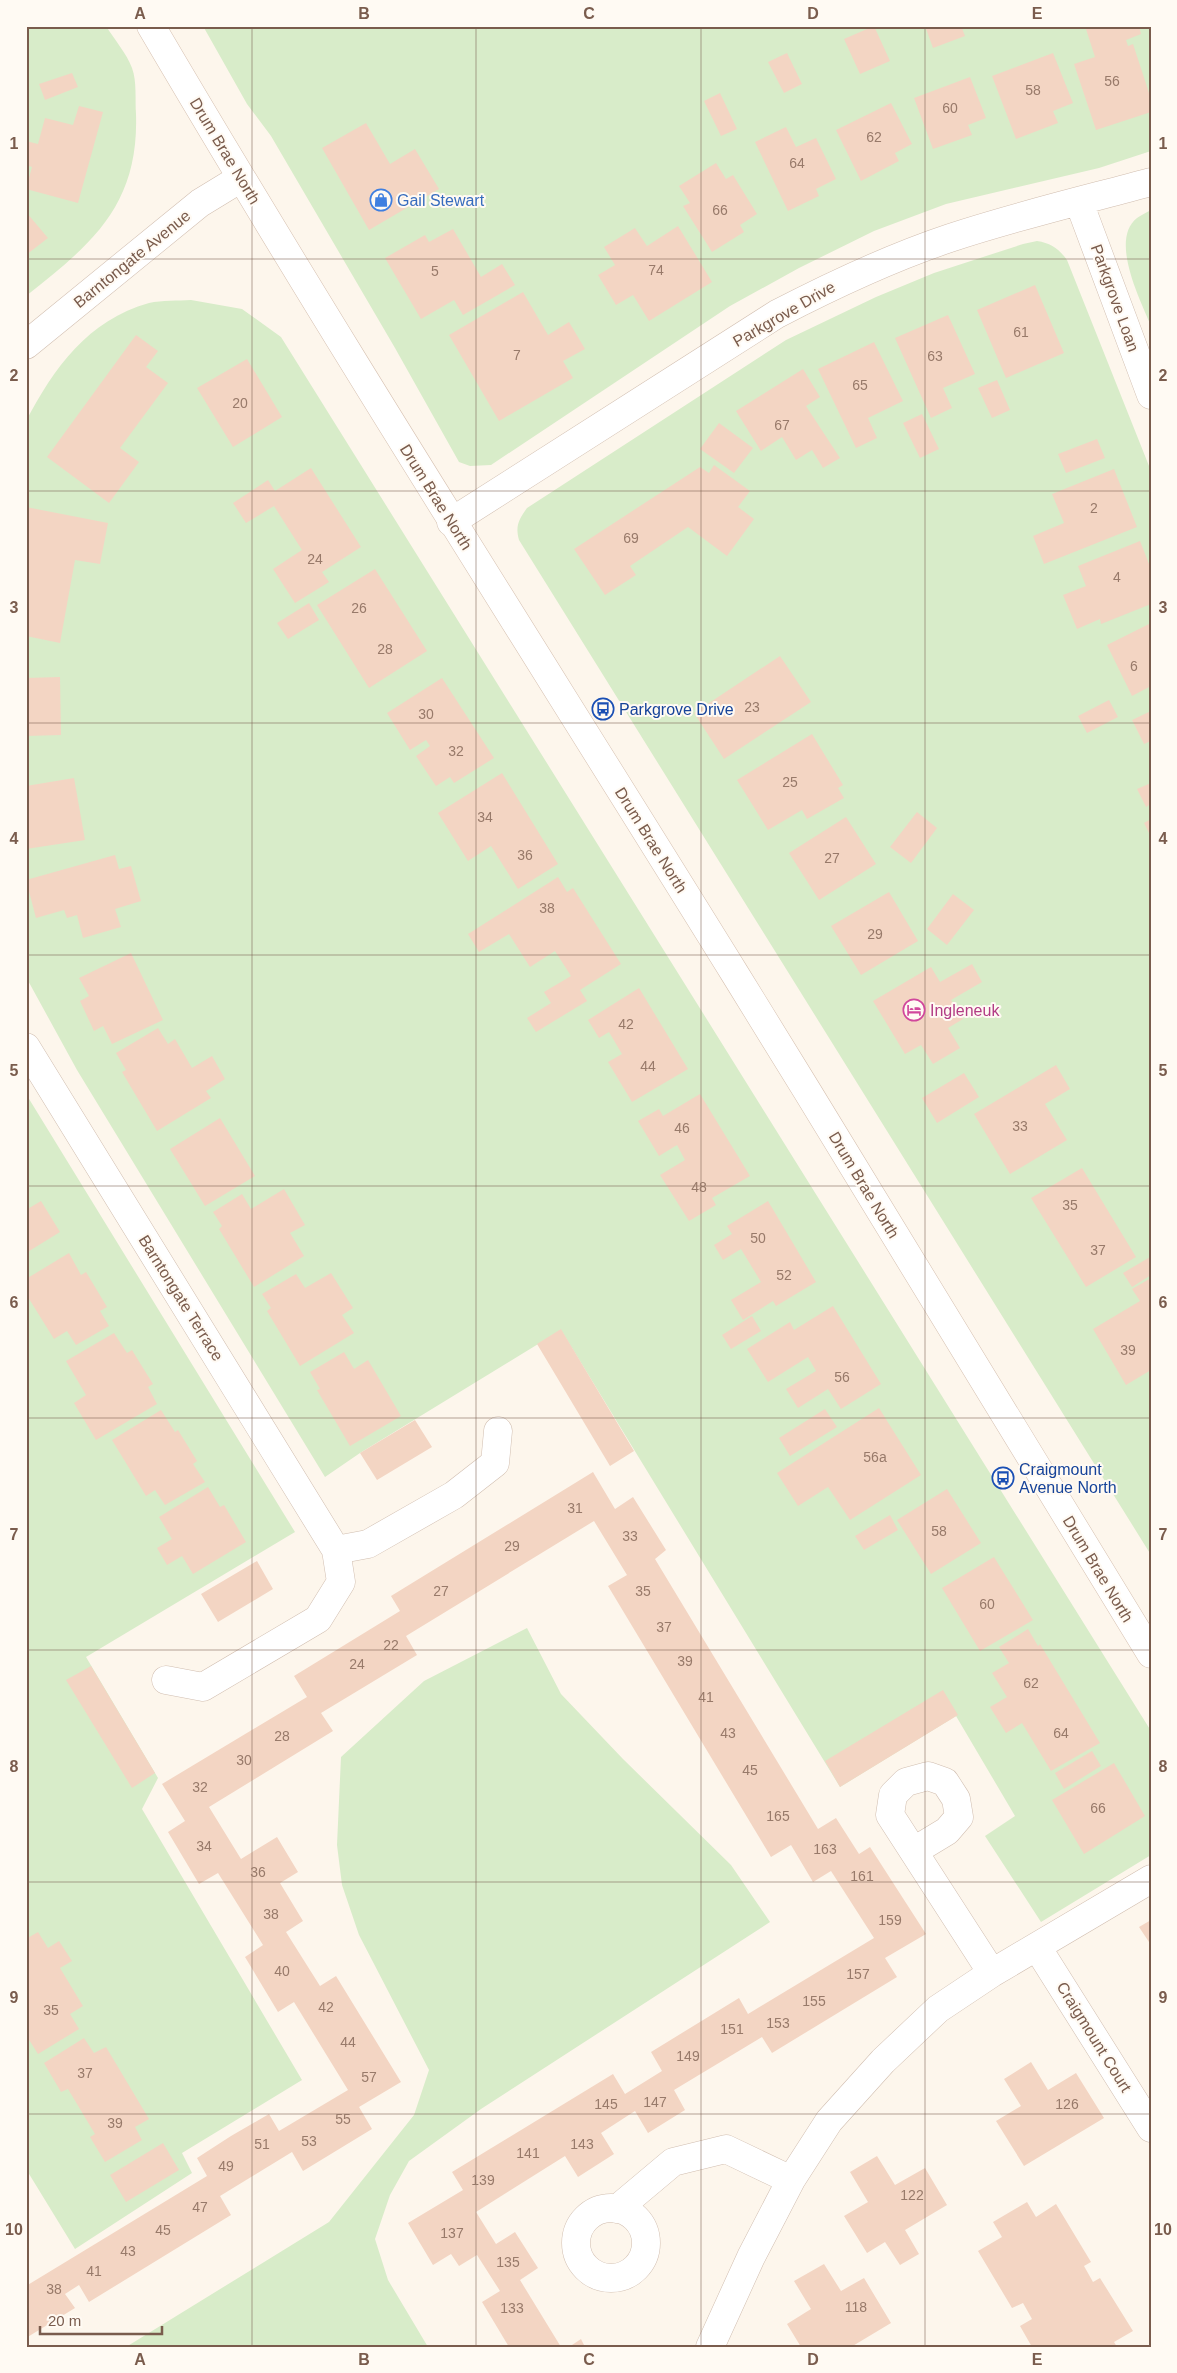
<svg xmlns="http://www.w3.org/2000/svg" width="1177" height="2373" viewBox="0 0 1177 2373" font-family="Arial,sans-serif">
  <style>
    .green { fill: #d8ecc9 }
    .building { fill: #f3d5c3 }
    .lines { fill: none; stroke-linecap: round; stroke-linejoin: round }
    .minor-casing { stroke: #d1beb0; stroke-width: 29 }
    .secondary-casing { stroke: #d6c0b0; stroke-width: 29 }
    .minor { stroke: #fff; stroke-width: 28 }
    .secondary { stroke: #fff; stroke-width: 28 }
    .grid { fill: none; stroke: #7a5c4d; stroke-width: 1; stroke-opacity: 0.55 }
    .labels { text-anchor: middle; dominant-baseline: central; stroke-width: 4; stroke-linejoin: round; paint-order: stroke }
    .number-label { font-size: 14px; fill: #987a6a }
    .street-label { font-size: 16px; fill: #7a5c4d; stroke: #fffaf3 }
    .shop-label { font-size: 16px; fill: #366cbe; stroke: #fffaf3; text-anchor: start }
    .transit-label { font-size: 16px; fill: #164399; stroke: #fffaf3; text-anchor: start }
    .hotel-label { font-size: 16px; fill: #b23c85; stroke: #fffaf3; text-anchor: start }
    .neatline { fill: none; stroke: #7a5c4d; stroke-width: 2 }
    .grid-label { font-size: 16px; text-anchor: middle; font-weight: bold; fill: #7a5c4d }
  </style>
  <rect width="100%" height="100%" fill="#fdf6ec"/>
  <!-- green -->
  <path class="green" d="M26,26h80c8,13 21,28 26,42 5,13 3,32 4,46 3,91 -44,130 -110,182z
    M203,26h948v125l-52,17 -153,36 -72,27 -75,37 -69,38 -239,159 -21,1 -11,-4 -64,-114 -124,-212 -24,-32z
    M1151,210v116c-10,-25 -42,-86 -14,-108 4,-3 9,-5 14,-8z
    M1037,241c14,2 22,8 30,19l84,211v1084l-632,-1015c-4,-14 0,-21 8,-32l259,-168 90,-43 58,-24 89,-29z
    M191,300l51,9 39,28 870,1394v124l-110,67 -56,-86 30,-20 -59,-100 -116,71 -279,-457 -201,123 -35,24 -248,-407 -51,-93v-556c28,-53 62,-101 123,-118 13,-3 29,-2 42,-3z
    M26,1094l269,438 -209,125 72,121 -16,31 160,271 -120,73 10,20 -117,76 -49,-80z
    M527,1628l34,66 62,65 108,106 39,57 -289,187 -72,52 -19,34 -15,44 13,41 40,67h-302l203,-125 85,-107 15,-45 -70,-135 -17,-50 -5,-40 4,-88 83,-76z"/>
  <!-- building -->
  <path class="building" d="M874,26l16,35 -30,13 -16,-35z
    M925,26h36l4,10 -32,12z
    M1085,26h54l2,8 -15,6 2,6 5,-2 18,55v13l-55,18 -22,-66 21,-7z
    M787,53l15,31 -18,9 -16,-31z
    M1053,53l20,50 -20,8 5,12 -42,16 -24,-63z
    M72,73l6,14 -33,13 -6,-16z
    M970,77l16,41 -18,7 4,10 -39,14 -19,-51z
    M720,93l17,36 -16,7 -17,-35z
    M891,103l21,41 -17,9 4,8 -38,20 -25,-51z
    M79,106l24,6 -25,91 -52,-14 6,-22 -6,-2v-24l12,3 7,-26 28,7z
    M366,123l24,41 25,-15 24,40 -70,41 -47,-82z
    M786,127l10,20 20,-9 20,41 -20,10 3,7 -31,15 -33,-69z
    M716,163l10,16 7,-4 24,39 -17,11 4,7 -32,20 -29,-46 7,-3 -11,-17z
    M26,212l22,26 -22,17z
    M678,226l34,56 -63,39 -16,-26 -17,10 -18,-30 17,-10 -11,-18 31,-19 12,18z
    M453,229l28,48 21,-13 13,21 -52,30 -9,-15 -33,19 -36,-61 40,-23 4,7z
    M1035,285l29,68 -58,25 -29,-68z
    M523,292l25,43 21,-13 16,27 -22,12 10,17 -74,43 -50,-86z
    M948,315l27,59 -32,14 9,20 -21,10 -36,-80z
    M136,335l22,16 -12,16 22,16 -48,65 19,14 -30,41 -62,-46z
    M874,342l29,59 -35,17 9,20 -21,10 -38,-79z
    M247,359l35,58 -49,30 -36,-59z
    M803,369l17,28 -14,9 34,52 -17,10 -11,-18 -16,10 -14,-23 -21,14 -25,-40z
    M997,380l13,30 -18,8 -14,-30z
    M922,414l17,35 -19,9 -17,-35z
    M719,423l34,25 -19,25 -34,-24z
    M1097,439l8,19 -39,15 -8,-19z
    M714,465l36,26 -12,16 16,12 -27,37 -39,-29 -58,39 6,9 -31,20 -31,-46 126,-82 9,6z
    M311,468l50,79 -39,25 7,10 -34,21 -22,-34 29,-19 -28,-44 -28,17 -13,-20 35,-23 7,11z
    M1114,469l23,58 -93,37 -11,-28 31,-13 -12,-29z
    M26,507l82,16 -8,41 -25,-4 -15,83 -34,-7z
    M1140,541l11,28v35l-50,20 -1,-5 -23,10 -14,-34 23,-9 -8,-20z
    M375,569l52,82 -58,37 -52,-83z
    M309,603l10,17 -31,19 -11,-16z
    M1151,623v63l-19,10 -25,-51z
    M780,656l31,46 -87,57 -30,-46z
    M60,677l1,58 -35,1v-58z
    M442,678l52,80 -40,25 -4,-6 -14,9 -20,-30 14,-10 -4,-6 -16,10 -23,-37z
    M1109,700l9,17 -31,16 -9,-17z
    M1151,711v30l-7,3 -12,-24z
    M812,734l31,51 -5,3 6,10 -37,21 -5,-9 -34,20 -31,-50z
    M502,773l56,91 -40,25 -27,-43 -23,15 -30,-48z
    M74,778l11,62 -59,9v-63z
    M1151,783v21l-5,3 -9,-18z
    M917,812l20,16 -26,35 -21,-16z
    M846,817l30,47 -57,36 -30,-47z
    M1151,819v18l-7,-14z
    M115,855l4,14 12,-3 10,35 -26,8 6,18 -38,11 -6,-23 -10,3 -3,-8 -28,8 -10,-38z
    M558,877l9,15 6,-4 48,76 -41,26 7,11 -51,31 -9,-14 24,-15 -7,-11 27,-16 -16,-25 -25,16 -21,-33 -30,18 -11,-18z
    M889,892l29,49 -57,34 -30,-49z
    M953,894l21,16 -27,35 -20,-16z
    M131,953l32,67 -51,24 -9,-18 -9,5 -14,-30 9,-5 -10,-18z
    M972,964l10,18 -31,18 12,19 -15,9 12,20 -27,16 -12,-19 -16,9 -32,-53 58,-34 9,15z
    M639,988l49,81 -56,33 -24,-40 14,-8 -13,-22 -10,6 -11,-18z
    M158,1028l10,16 7,-5 17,29 20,-12 13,23 -19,12 5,7 -54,33 -35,-59 4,-2 -10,-17z
    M1056,1065l14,24 -25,15 22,36 -57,34 -36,-60z
    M964,1073l15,24 -42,26 -15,-25z
    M700,1094l50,82 -38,22 4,7 -27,16 -29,-46 25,-15 -8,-15 -18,11 -21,-35 21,-12 4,7z
    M220,1118l35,58 -50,30 -35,-57z
    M1082,1168l54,89 -50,30 -55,-89z
    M284,1189l21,36 -15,8 14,23 -50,31 -35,-58 3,-3 -9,-14 29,-18 9,15z
    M41,1201l19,31 -34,21v-43z
    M768,1201l48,81 -40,24 -3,-5 -30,19 -12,-20 30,-18 -20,-33 -18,11 -9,-15 18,-11 -5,-8z
    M69,1253l12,22 5,-3 21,35 -7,4 9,15 -33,19 -9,-14 -13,8 -28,-45v-15z
    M1150,1257l1,18 -19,12 -9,-14z
    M331,1273l22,35 -11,7 12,18 -54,33 -33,-55 4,-3 -9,-14 34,-20 9,14z
    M1151,1278v92l-25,15 -33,-56 47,-28 -8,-12z
    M833,1306l48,78 -40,25 -13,-20 -30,19 -12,-19 30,-18 -8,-14 -40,25 -21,-33 43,-27 4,8z
    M752,1316l9,15 -30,18 -9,-14z
    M561,1329l73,122 -24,15 -73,-122z
    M114,1333l13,20 5,-3 11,18 10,16 -5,3 9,17 -61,36 -22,-37 12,-8 -20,-34z
    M344,1352l10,17 14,-9 33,56 -51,30 -33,-56 3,-1 -10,-17z
    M879,1408l42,67 -71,45 -22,-33 -30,19 -21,-33z
    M825,1409l12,18 -47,29 -11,-18z
    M161,1410l14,22 3,-2 19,31 -4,3 12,18 -40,23 -10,-15 -9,6 -34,-56z
    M415,1420l17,27 -55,33 -17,-27z
    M593,1472l22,37 18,-12 33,53 -11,9 163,270 18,-11 23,36 11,-7 56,87 -41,24 12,19 -125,76 -10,-16 -88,53 11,20 -37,23 -13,-22 -34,22 13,21 -36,23 -13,-21 -89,56 20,32 19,-12 23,36 -18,12 41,67h-52l-27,-45 18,-11 -23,-36 -18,11 -8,-12 -18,11 -25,-42 55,-33 -11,-18 161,-98 12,20 37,-23 -11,-19 88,-54 9,16 126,-76 -43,-67 -18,11 -22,-37 -20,12 -163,-271 19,-11 -33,-54 -188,115 11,19 -96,58 12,18 -124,76 32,52 36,-22 21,35 -18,11 23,38 -17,11 34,54 16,-10 65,106 -42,25 13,22 -69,42 -11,-19 -72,44 11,19 -142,87 -10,-17 -14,9 10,14 -49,30v-52l181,-110 -10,-18 34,-22 38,-22 10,17 69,-41 -54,-88 -16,10 -33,-55 18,-12 -45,-72 -19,11 -31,-52 17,-11 -23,-37 145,-87 -13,-21 106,-65 -9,-15z
    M208,1487l12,20 4,-2 22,37 -53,32 -11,-18 -15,9 -10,-17 15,-9 -13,-22z
    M947,1489l34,54 -50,31 -34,-54z
    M890,1515l8,15 -34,20 -9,-14z
    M994,1557l39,63 -53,31 -38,-63z
    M257,1561l16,28 -55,33 -17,-28z
    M1028,1629l10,17 2,-2 60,99 -49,28 -29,-48 -16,10 -16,-26 17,-10 -15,-24 17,-10 -10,-16z
    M91,1666l64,107 -23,15 -66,-108z
    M943,1690l15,25 -118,72 -15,-26z
    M1092,1751l9,15 -37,23 -9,-16z
    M1114,1763l31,53 -61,38 -32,-54z
    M1151,1920v25l-12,-18z
    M38,1932l10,16 11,-7 13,20 -12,7 23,38 -13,8 9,15 -41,25 -12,-19v-96z
    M84,2038l10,15 12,-6 43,72 -14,8 7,13 -37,22 -15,-25 5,-3 -27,-45 -7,3 -17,-29z
    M1031,2062l17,28 28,-17 28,45 -80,48 -28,-45 25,-15 -17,-27z
    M163,2143l16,27 -53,32 -16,-27z
    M877,2156l18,29 30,-17 22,37 -42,25 14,24 -19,11 -15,-23 -18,11 -23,-37 24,-14 -18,-30z
    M1027,2202l9,15 20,-13 35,58 -7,4 9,16 7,-4 33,53 -19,11 3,5h-85l-12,-21 12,-7 -9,-16 -11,5 -34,-57 24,-14 -9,-15z
    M824,2264l17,27 23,-13 27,45 -40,24h-50l-14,-23 24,-15 -17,-28z
    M581,2339l4,8h-16z"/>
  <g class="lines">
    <!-- minor casing -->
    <g class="minor-casing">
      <path id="minor" d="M1079,202l72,193
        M26,345l174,-142 41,-25
        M451,522l326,-208c56,-29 113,-56 173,-76 66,-22 134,-38 201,-56
        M26,1047l310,503 5,32 -23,37 -115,68 -37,-7
        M336,1550l32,-6 86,-49 41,-32 3,-32
        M914,1851l33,-20 12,-14 -3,-18 -11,-17 -17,-6 -22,6 -13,13 -3,20 102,158
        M1037,1947l114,181
        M576 2243a35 35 0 1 1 70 0a35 35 0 1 1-70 0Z
        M617,2209l56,-47 53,-13 65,31
        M710,2347l41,-90 40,-77 38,-59 54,-60 55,-52 54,-36 159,-94"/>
    </g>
    <!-- secondary casing -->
    <g class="secondary-casing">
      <path id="secondary" d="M151,26c188,320 389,633 584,948 140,226 277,454 416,680"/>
    </g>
    <!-- minor -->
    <use href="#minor" class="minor"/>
    <!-- secondary -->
    <use href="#secondary" class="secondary"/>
  </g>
  <!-- grid -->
  <path class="grid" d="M252,26v2321M476,26v2321M701,26v2321M925,26v2321M26,259h1125M26,491h1125M26,723h1125M26,955h1125M26,1186h1125M26,1418h1125M26,1650h1125M26,1882h1125M26,2114h1125"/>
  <!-- icons -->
  <defs>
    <g id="shop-ring" transform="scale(1.125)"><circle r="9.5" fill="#fffaf3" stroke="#3f7fe0" stroke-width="1.5"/><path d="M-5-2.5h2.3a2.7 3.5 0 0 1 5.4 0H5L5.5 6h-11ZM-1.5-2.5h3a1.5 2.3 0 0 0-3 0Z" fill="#3f7fe0"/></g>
    <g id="bus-ring" transform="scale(1.125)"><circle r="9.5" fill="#fffaf3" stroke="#1a4fb4" stroke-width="1.5"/><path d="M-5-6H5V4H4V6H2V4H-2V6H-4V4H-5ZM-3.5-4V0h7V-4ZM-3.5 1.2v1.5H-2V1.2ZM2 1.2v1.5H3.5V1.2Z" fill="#1a4fb4"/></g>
    <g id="hotel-ring" transform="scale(1.125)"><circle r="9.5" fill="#fffaf3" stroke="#d1479c" stroke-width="1.5"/><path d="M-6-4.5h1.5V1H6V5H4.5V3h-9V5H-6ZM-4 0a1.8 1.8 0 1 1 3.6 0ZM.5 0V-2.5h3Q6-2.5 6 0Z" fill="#d1479c"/></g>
  </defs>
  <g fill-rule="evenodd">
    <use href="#shop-ring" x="381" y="200"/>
    <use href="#bus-ring" x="603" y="709"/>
    <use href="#hotel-ring" x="914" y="1010"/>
    <use href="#bus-ring" x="1003" y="1478"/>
  </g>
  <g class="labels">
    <!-- number labels -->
    <g class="number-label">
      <text x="1112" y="81">56</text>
      <text x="1033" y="90">58</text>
      <text x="950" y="108">60</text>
      <text x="874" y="137">62</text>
      <text x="797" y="163">64</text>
      <text x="720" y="210">66</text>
      <text x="656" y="270">74</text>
      <text x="435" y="271">5</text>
      <text x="1021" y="332">61</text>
      <text x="517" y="355">7</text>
      <text x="935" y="356">63</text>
      <text x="860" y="385">65</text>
      <text x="240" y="403">20</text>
      <text x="782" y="425">67</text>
      <text x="1094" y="508">2</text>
      <text x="631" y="538">69</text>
      <text x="315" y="559">24</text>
      <text x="1117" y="577">4</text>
      <text x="359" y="608">26</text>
      <text x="385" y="649">28</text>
      <text x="1134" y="666">6</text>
      <text x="752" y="707">23</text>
      <text x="426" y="714">30</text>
      <text x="456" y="751">32</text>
      <text x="790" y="782">25</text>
      <text x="485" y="817">34</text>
      <text x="525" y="855">36</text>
      <text x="832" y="858">27</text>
      <text x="547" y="908">38</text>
      <text x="875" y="934">29</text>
      <text x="626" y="1024">42</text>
      <text x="648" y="1066">44</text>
      <text x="1020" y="1126">33</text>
      <text x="682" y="1128">46</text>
      <text x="699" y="1187">48</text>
      <text x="1070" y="1205">35</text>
      <text x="758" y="1238">50</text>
      <text x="1098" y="1250">37</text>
      <text x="784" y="1275">52</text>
      <text x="1128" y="1350">39</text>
      <text x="842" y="1377">56</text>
      <text x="875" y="1457">56a</text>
      <text x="575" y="1508">31</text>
      <text x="939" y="1531">58</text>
      <text x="630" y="1536">33</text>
      <text x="512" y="1546">29</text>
      <text x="441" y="1591">27</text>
      <text x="643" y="1591">35</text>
      <text x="987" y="1604">60</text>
      <text x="664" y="1627">37</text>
      <text x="391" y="1645">22</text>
      <text x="685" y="1661">39</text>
      <text x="357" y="1664">24</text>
      <text x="1031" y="1683">62</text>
      <text x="706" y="1697">41</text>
      <text x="728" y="1733">43</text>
      <text x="1061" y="1733">64</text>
      <text x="282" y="1736">28</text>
      <text x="244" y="1760">30</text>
      <text x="750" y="1770">45</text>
      <text x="200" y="1787">32</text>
      <text x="1098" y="1808">66</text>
      <text x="778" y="1816">165</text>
      <text x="204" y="1846">34</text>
      <text x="825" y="1849">163</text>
      <text x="258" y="1872">36</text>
      <text x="862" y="1876">161</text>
      <text x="271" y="1914">38</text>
      <text x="890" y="1920">159</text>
      <text x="282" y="1971">40</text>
      <text x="858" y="1974">157</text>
      <text x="814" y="2001">155</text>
      <text x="326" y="2007">42</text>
      <text x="51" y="2010">35</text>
      <text x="778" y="2023">153</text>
      <text x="732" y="2029">151</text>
      <text x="348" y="2042">44</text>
      <text x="688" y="2056">149</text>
      <text x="85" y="2073">37</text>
      <text x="369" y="2077">57</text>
      <text x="655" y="2102">147</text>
      <text x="606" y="2104">145</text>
      <text x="1067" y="2104">126</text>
      <text x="343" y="2119">55</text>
      <text x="115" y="2123">39</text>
      <text x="309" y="2141">53</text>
      <text x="262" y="2144">51</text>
      <text x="582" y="2144">143</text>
      <text x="528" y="2153">141</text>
      <text x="226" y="2166">49</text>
      <text x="483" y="2180">139</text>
      <text x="912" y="2195">122</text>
      <text x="200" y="2207">47</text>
      <text x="163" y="2230">45</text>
      <text x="452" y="2233">137</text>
      <text x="128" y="2251">43</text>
      <text x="508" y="2262">135</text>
      <text x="94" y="2271">41</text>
      <text x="54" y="2289">38</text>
      <text x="856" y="2307">118</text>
      <text x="512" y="2308">133</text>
    </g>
    <!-- street labels -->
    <g class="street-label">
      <text transform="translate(225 151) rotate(59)">Drum Brae North</text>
      <text transform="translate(132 259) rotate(-39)">Barntongate Avenue</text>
      <text transform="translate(1115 298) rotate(70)">Parkgrove Loan</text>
      <text transform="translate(784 314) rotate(-30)">Parkgrove Drive</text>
      <text transform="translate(436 497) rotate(58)">Drum Brae North</text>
      <text transform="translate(651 840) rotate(58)">Drum Brae North</text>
      <text transform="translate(864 1185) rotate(59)">Drum Brae North</text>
      <text transform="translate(181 1298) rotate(58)">Barntongate Terrace</text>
      <text transform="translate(1098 1569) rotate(59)">Drum Brae North</text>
      <text transform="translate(1094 2037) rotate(58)">Craigmount Court</text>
    </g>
    <!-- shop labels -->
    <g class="shop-label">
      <text x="397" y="200">Gail Stewart</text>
    </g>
    <!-- transit labels -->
    <g class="transit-label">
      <text x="619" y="709">Parkgrove Drive</text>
      <text x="1019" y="1469">Craigmount<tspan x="1019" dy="18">Avenue North</tspan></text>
    </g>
    <!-- hotel labels -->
    <g class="hotel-label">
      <text x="930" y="1010">Ingleneuk</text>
    </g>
  </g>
  <!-- border -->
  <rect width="1177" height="2373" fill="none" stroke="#fffaf3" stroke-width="55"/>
  <!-- scale -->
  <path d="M40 2326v8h122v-8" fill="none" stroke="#7a5c4d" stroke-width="2.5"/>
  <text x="48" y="2326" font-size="15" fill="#7a5c4d" stroke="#fffaf3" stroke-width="4" paint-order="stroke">20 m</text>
  <rect x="28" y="28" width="1122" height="2318" class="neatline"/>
  <g class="grid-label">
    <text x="140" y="19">A</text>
    <text x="364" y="19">B</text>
    <text x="589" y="19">C</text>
    <text x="813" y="19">D</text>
    <text x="1037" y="19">E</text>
    <text x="14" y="149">1</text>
    <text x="1163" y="149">1</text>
    <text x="14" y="381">2</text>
    <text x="1163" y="381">2</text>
    <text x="14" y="613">3</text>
    <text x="1163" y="613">3</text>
    <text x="14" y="844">4</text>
    <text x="1163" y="844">4</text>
    <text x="14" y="1076">5</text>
    <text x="1163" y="1076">5</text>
    <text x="14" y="1308">6</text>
    <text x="1163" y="1308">6</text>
    <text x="14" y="1540">7</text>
    <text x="1163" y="1540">7</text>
    <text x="14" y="1772">8</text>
    <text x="1163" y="1772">8</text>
    <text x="14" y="2003">9</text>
    <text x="1163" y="2003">9</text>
    <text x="14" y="2235">10</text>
    <text x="1163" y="2235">10</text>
    <text x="140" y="2365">A</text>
    <text x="364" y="2365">B</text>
    <text x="589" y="2365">C</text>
    <text x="813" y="2365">D</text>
    <text x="1037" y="2365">E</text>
  </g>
</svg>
